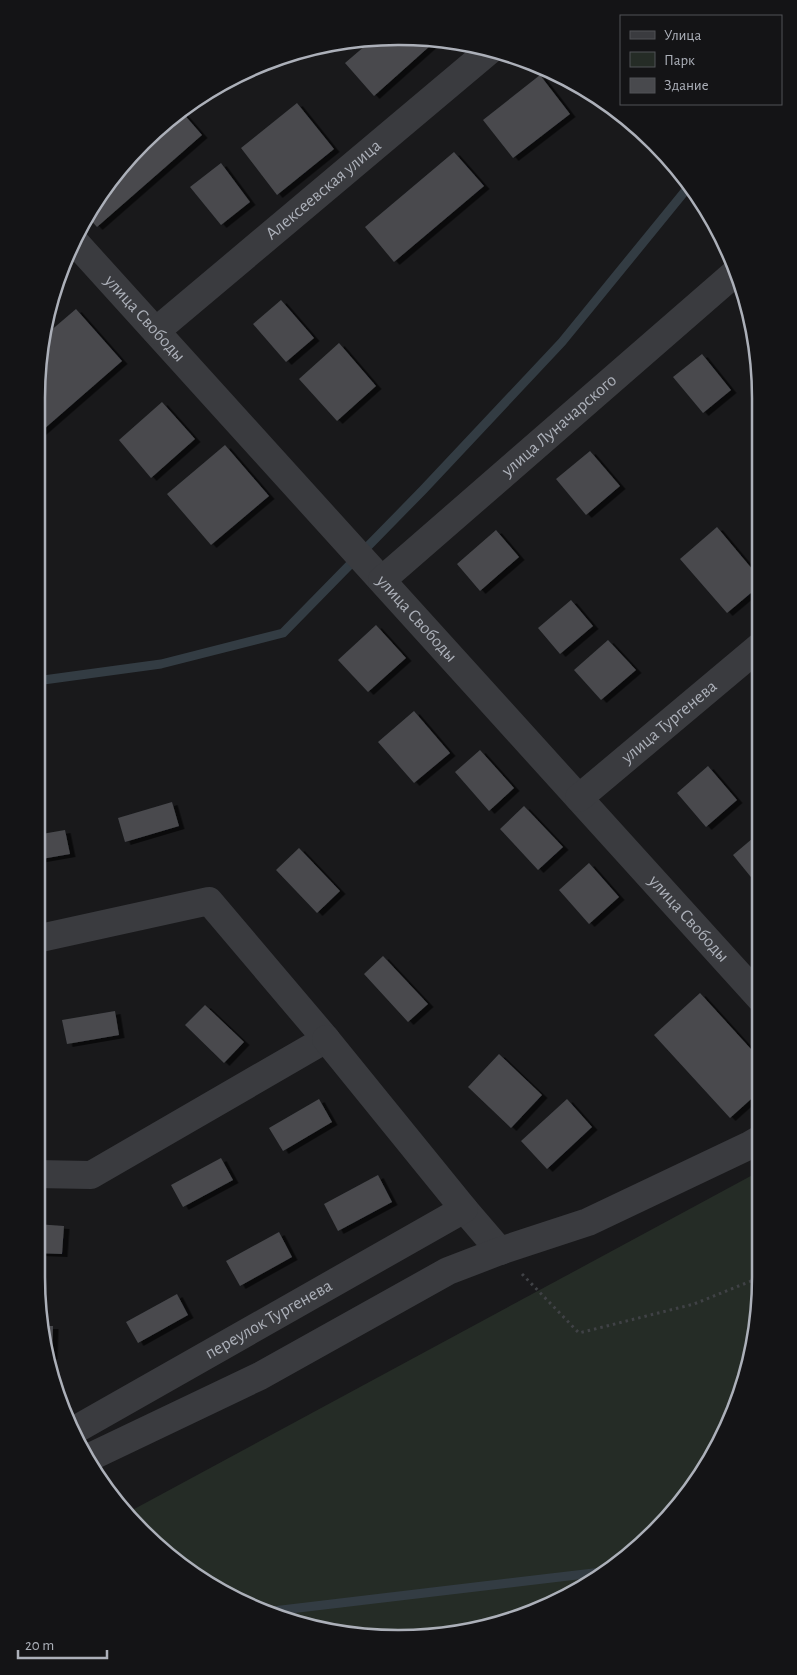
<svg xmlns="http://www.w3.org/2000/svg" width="797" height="1675" viewBox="0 0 797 1675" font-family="'Alegreya Sans',sans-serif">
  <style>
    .green { fill: #252c26 }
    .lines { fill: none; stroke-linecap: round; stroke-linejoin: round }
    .stream { stroke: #333c43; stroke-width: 9 }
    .building { fill: #48494d; filter: url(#shadow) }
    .path { stroke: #404246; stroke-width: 3; stroke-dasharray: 2.5 4; stroke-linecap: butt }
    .street { stroke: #3a3b3f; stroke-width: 28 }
    .labels { text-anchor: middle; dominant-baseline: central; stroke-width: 4; stroke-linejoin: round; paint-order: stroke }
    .street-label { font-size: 18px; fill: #acb0b9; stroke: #141416 }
    .rim { fill: none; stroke: #acb0b9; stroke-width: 2.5 }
  </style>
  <defs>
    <filter id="shadow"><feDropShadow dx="5.5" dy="3" stdDeviation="0" flood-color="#0009"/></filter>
  </defs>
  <rect width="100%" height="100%" fill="#19191b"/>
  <!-- green -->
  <path class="green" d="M760,1171l1,106 -7,70 -21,68 -62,101 -92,74 -110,42 -71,7 -70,-7 -111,-42 -92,-76z"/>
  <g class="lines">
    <!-- stream -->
    <path class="stream" d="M36,681l125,-17 122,-31 140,-143 139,-148 128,-157
      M273,1611l329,-39"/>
  </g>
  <!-- building -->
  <path class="building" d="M398,36l28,3 5,6 -57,51 -29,-33 28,-24z
    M540,75l30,39 -57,44 -30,-38z
    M297,103l37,46 -57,46 -36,-47z
    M182,112l20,23 -105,92 -10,-11 10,-19 33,-40z
    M454,152l30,34 -90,76 -29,-35z
    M221,163l29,39 -29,23 -31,-38z
    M281,300l33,38 -28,24 -33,-38z
    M76,309l46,52 -86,75v-38l6,-60z
    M339,343l37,43 -39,35 -38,-42z
    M702,354l29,36 -28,23 -30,-36z
    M162,402l33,37 -44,39 -32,-38z
    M225,445l44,51 -58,49 -44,-51z
    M590,451l30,35 -34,29 -30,-36z
    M717,527l41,49v11l-31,26 -47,-54z
    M496,530l23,27 -39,34 -23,-27z
    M571,600l22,26 -33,28 -22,-26z
    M376,625l30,33 -38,34 -30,-32z
    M608,640l28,30 -35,30 -27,-30z
    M414,711l36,42 -36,30 -36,-41z
    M480,750l34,38 -25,23 -34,-39z
    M708,766l29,34 -31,27 -29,-34z
    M172,802l7,24 -54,16 -7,-24z
    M524,806l39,41 -25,23 -38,-41z
    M65,830l5,24 -34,6v-25z
    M759,833v54l-26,-32z
    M299,848l41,43 -23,22 -41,-43z
    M589,863l30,34 -30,27 -30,-34z
    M383,956l45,48 -20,18 -44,-48z
    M700,993l60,66v32l-30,27 -76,-83z
    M205,1005l39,37 -20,21 -39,-38z
    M115,1011l4,24 -52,9 -5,-24z
    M499,1054l43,41 -31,33 -43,-41z
    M319,1099l13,23 -49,29 -14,-23z
    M567,1099l25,28 -45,42 -26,-28z
    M221,1158l12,22 -50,27 -12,-22z
    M378,1175l14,27 -54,29 -14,-27z
    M36,1224l28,2 -2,28 -26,-1z
    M279,1232l13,25 -52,29 -14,-25z
    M177,1294l11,21 -50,28 -12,-21z
    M44,1326h9l-1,30h-3z"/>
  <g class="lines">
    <!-- path -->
    <path class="path" d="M522,1274l57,59 115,-29 67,-27"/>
    <!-- street -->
    <g class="street">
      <path id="s1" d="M74,241l686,757"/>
      <path id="s2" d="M156,331l334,-281"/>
      <path id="s3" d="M382,580l354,-308"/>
      <path id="s4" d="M579,798l180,-151"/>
      <path d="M36,1174l55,1 235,-136 -117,-138 -173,38"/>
      <path d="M464,1209l36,42"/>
      <path id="s5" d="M73,1431l391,-222 -138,-170"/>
      <path d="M86,1459l174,-83 188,-105 52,-20 88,-29 160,-76 12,-7"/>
    </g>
  </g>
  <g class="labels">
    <!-- street labels -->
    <g class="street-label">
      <text stroke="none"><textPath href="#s2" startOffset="219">Алексеевская улица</textPath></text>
      <text stroke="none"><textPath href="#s1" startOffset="105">улица Свободы</textPath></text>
      <text stroke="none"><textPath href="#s3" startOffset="235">улица Луначарского</textPath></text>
      <text stroke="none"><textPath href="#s1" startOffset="510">улица Свободы</textPath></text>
      <text stroke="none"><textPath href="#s4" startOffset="118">улица Тургенева</textPath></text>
      <text stroke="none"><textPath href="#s1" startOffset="915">улица Свободы</textPath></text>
      <text stroke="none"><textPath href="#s5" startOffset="225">переулок Тургенева</textPath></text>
    </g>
  </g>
  <!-- crop -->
  <path d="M0 0H797V1675H0ZM398 45H399A353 353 0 0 1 752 398V1277A353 353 0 0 1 399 1630H398A353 353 0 0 1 45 1277V398A353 353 0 0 1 398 45Z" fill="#141416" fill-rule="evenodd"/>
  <path class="rim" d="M398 45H399A353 353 0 0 1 752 398V1277A353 353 0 0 1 399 1630H398A353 353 0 0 1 45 1277V398A353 353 0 0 1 398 45Z"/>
  <!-- legend -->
  <rect x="620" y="15" width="162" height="90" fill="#141416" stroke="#515257"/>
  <rect x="630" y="31" width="25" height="8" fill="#3a3b3f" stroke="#515257"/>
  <text x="664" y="40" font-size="15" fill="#acb0b9">Улица</text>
  <rect x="630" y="52" width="25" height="15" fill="#252c26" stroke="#515257"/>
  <text x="664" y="65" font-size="15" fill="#acb0b9">Парк</text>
  <rect x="630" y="78" width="25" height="15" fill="#48494d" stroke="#515257"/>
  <text x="664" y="90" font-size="15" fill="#acb0b9">Здание</text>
  <!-- scale -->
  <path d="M18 1650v8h89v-8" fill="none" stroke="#acb0b9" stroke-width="2.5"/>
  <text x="25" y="1650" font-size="15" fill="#acb0b9" stroke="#141416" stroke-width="4" paint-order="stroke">20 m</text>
</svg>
